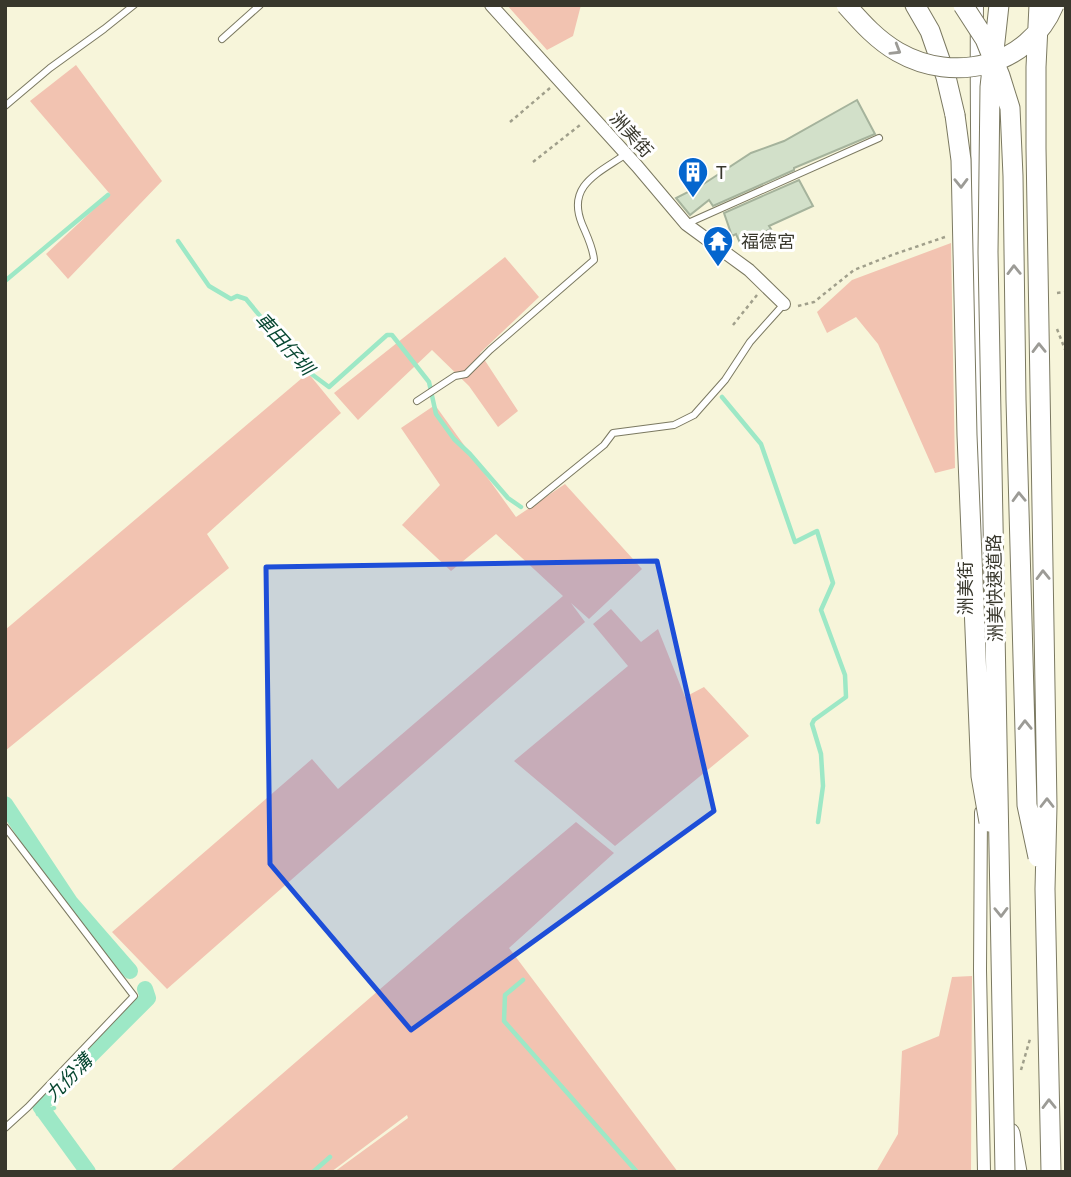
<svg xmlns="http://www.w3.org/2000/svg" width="1071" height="1177" viewBox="0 0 1071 1177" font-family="Lato,'Noto Sans TC',sans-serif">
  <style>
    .green { fill: #f2c3b1 }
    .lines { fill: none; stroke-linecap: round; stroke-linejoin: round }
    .stream { stroke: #9de8c6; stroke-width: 4.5 }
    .canal { stroke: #9de8c6; stroke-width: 16 }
    .building { fill: #d2e0c9; stroke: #a5b39c; stroke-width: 2 }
    .service-casing { stroke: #7b7961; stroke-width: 8 }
    .minor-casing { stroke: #7b7961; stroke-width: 14 }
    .trunk-casing { stroke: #7b7961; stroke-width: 21 }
    .path { stroke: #a09f8b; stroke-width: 2.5; stroke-dasharray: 3.5 3.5; stroke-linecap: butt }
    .service { stroke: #fff; stroke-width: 6 }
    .minor { stroke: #fff; stroke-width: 12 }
    .trunk { stroke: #fff; stroke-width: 19 }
    .trunk-bridge-casing { stroke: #7b7961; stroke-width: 21; stroke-linecap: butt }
    .trunk-bridge { stroke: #fff; stroke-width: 19 }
    .oneway { stroke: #9c9b96 }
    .marked { fill: #1d4ed8; fill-opacity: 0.2; stroke: #1d4ed8; stroke-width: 5; stroke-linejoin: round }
    .labels { text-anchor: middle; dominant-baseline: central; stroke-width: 6; stroke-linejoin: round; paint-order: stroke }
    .street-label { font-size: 18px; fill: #38372c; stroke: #fff }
    .poi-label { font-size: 18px; fill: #38372c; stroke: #fff; text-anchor: start }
    .water-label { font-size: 19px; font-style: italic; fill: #074731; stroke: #fff }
  </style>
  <rect width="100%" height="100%" fill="#f7f5da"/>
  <!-- green -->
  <path class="green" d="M507,5h74l-8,31 -26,14z
    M76,65l86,116 -94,98 -22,-25 64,-60 -80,-93z
    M951,243l4,225 -20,5 -57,-129 -22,-27 -29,16 -10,-21 35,-32z
    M505,257l34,40 -59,56 38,58 -20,16 -29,-41 -37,-36 -74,70 -24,-27z
    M308,373l33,40 -134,121 22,34 -224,183v-121z
    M435,405l81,112 49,-33 77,85 -53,50 -18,-16 14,19 -418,367 -55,-57 200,-173 26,30 225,-193 -67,-62 -45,37 -49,-46 38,-40 -39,-57z
    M611,609l30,33 17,-13 27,68 19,-10 45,49 -134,110 -101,-85 114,-95 -35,-42z
    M576,822l38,31 -105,95 169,224h-344l74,-54 -1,-3 -76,57h-162l292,-253z
    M972,976l-1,196h-95l22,-38 4,-83 37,-15 13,-59z"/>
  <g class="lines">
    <!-- stream -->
    <path class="stream" d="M178,241l31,45 22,13 6,-3 9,3 56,68 27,20 58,-52h5l37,47 7,32 18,25 16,15 38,44 13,9
      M5,281l103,-86
      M722,397l39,47 34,98 22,-11 16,52 -12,27 24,65 1,22 -32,23 -2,4 9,30 2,32 -5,36
      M523,980l-18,15 -1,26 133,151
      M38,1114l16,-6
      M313,1172l17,-15"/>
    <!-- canal -->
    <path class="canal" d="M5,804l65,98 60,69
      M88,1172l-48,-66 108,-108 -3,-9"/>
  </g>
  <!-- building -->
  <path class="building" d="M857,100l18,34 -81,34v2l-81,36 -4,-6 -19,15 -14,-17 26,-13 49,-32 33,-12z
    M799,180l14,26 -44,20 2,3 -31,14 -4,-9 -4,2 -8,-23z"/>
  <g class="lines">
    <!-- service casing -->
    <g class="service-casing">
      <path id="service" d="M222,39l38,-34
        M5,106l45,-38 54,-39 30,-24
        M686,224l193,-86
        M417,401l38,-25 11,-2 24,-24 104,-90c-1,-13 -7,-24 -12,-36 -16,-39 17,-51 44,-70
        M530,505l74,-60 9,-12 61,-8 20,-10 31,-35 25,-38 34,-38
        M5,827l129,169 -106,111 -23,21"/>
    </g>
    <!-- minor casing -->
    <g class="minor-casing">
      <path id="minor" d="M491,5l146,161 49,58 63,46 35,34
        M977,5c-2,194 6,388 5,582
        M981,812l-1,158 4,202"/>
    </g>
    <!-- trunk casing -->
    <g class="trunk-casing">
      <path id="trunk" d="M915,5l15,26 16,46 9,38
        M1010,1133l7,39"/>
    </g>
    <!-- path -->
    <path class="path" d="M510,122l40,-34
      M533,162l47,-37
      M1057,293l9,-1
      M798,306l16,-4 40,-32 38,-15 53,-18
      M733,325l24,-30
      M1057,329l9,23
      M1021,1070l9,-31"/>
    <!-- service -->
    <use href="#service" class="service"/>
    <!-- minor -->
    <use href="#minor" class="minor"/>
    <!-- trunk -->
    <use href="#trunk" class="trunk"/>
    <!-- trunk-bridge casing -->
    <g class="trunk-bridge-casing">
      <path id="trunk-bridge" d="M846,5c16,18 31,35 52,47 56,32 130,15 156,-47
        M963,5l22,34 15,37 10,32 3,68 3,224 11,405 11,52
        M999,5l-9,82 -2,165 17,920
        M1039,5l-3,62v81l11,658 -2,83 6,283
        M955,115l6,45 6,275 14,341 8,46"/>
    </g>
    <!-- trunk-bridge -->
    <use href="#trunk-bridge" class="trunk-bridge"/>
  </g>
  <!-- one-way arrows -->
  <defs><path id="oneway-chevron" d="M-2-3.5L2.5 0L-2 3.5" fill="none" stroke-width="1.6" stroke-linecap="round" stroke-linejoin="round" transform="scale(1.75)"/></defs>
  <g class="oneway">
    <use href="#oneway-chevron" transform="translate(896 50) rotate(31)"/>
    <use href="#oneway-chevron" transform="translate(961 183) rotate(89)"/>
    <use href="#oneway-chevron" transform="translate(1014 270) rotate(-91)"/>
    <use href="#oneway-chevron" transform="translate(1039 348) rotate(-91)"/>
    <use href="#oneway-chevron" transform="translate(1019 497) rotate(-92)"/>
    <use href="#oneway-chevron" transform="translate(1043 575) rotate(-91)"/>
    <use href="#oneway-chevron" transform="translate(1025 725) rotate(-91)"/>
    <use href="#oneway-chevron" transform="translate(1047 803) rotate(-90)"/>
    <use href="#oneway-chevron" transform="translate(1001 912) rotate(89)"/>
    <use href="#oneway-chevron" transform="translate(1049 1104) rotate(-91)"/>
  </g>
  <!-- marked area -->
  <path class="marked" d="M657,561l57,250 -303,219 -141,-166 -4,-297z"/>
  <!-- icons -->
  <defs>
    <g id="building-pin" transform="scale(1.575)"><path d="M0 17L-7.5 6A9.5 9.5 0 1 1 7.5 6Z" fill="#0566ce" stroke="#fff"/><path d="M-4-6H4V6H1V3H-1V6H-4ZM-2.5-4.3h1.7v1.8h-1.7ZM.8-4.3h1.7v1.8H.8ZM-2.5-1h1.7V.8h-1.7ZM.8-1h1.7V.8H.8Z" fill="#fff"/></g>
    <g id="temple-pin" transform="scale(1.575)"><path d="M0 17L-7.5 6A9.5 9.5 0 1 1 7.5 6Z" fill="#0566ce" stroke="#fff"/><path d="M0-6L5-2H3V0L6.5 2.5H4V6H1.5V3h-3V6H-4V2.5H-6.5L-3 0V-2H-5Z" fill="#fff"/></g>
  </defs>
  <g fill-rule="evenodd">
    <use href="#building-pin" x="693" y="172"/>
    <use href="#temple-pin" x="718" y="241"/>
  </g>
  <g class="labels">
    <!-- street labels -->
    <g class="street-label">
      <text transform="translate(632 134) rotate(48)">洲美街</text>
      <text transform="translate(965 588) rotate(-90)">洲美街</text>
      <text transform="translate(994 588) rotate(-91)">洲美快速道路</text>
    </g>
    <!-- poi labels -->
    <g class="poi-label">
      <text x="716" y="172">T</text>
      <text x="741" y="241">福德宮</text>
    </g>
    <!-- water labels -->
    <g class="water-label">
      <text transform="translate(285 343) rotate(48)">車田仔圳</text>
      <text transform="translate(68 1077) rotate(-45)">九份溝</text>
    </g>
  </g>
  <!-- border -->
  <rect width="1071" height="1177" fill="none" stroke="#38372c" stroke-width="14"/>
</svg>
